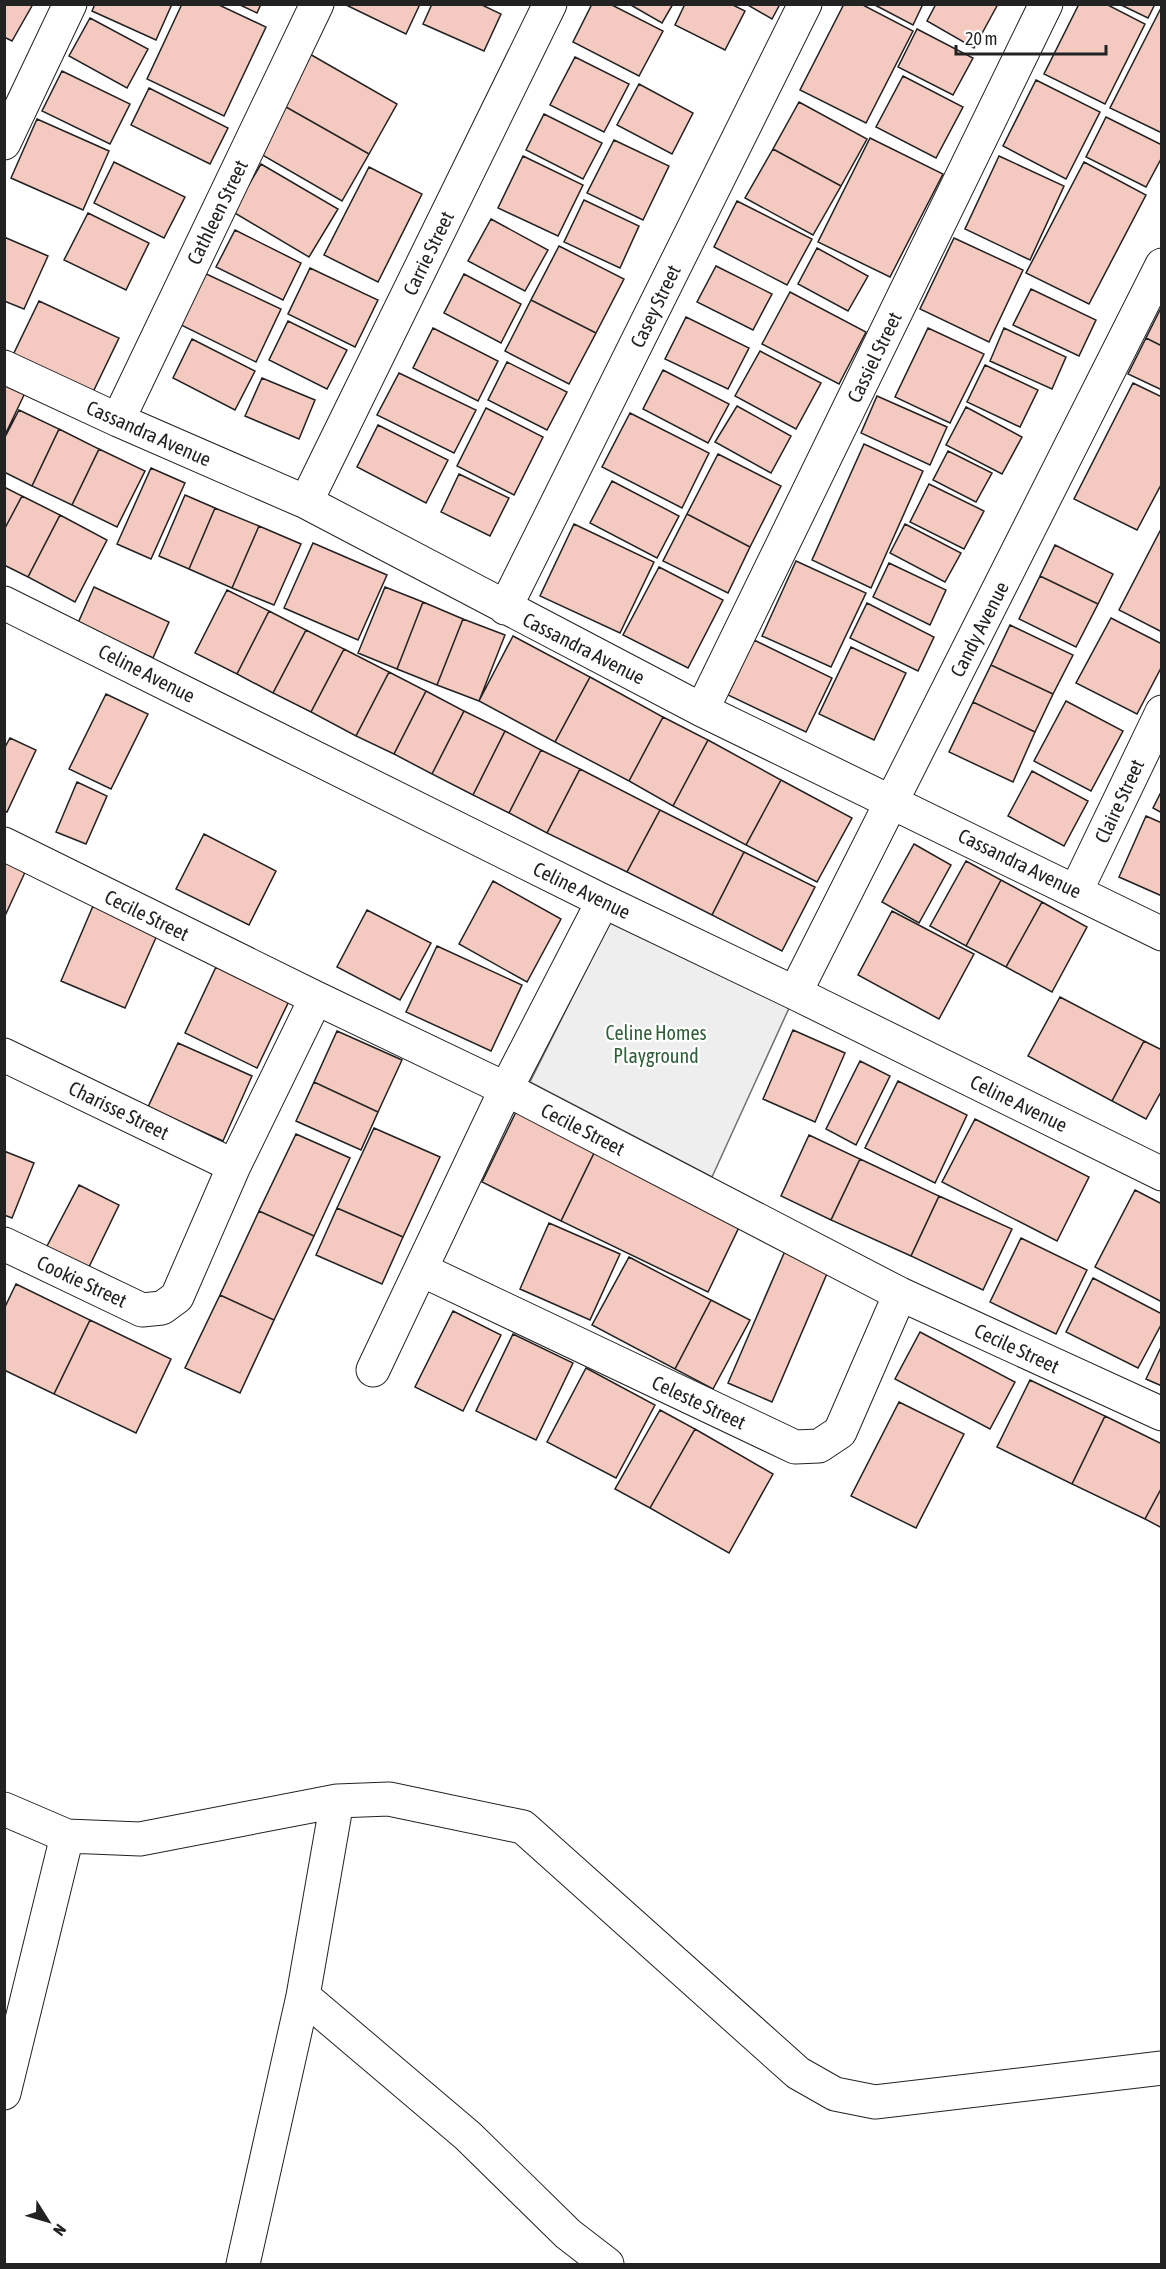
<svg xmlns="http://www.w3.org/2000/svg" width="1166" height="2269" viewBox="0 0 1166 2269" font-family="'Asap Condensed',sans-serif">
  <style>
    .green { fill: #eee; stroke: #6f6f6f; stroke-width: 1.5 }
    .building { fill: #f3c9c0; stroke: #222; stroke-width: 1.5 }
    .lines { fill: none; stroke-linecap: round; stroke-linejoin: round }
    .street-casing { stroke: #222; stroke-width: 35 }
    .street { stroke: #fff; stroke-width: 33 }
    .labels { text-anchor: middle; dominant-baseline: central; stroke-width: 4.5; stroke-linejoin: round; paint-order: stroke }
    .street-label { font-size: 20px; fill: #222; stroke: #fff }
    .park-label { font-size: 20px; fill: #2f5e38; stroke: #fff }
  </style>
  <rect width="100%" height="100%" fill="#fff"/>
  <!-- green -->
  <path class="green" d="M612,918l178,88 -78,171 -182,-95z"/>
  <!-- building -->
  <path class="building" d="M4,4h29l-21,37 -8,-4z
    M95,4h77l-16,36 -64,-29z
    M182,4h35l49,23 -42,89 -77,-37z
    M238,4h23l-4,9z
    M344,4h76l-14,30z
    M432,4h48l21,10 -17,37 -61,-27z
    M592,4h18l53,27 -24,45 -66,-34z
    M629,4h44l-11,19z
    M685,4h46l14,7 -20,39 -50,-25z
    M746,4h34l-8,15z
    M844,4h17l52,27 -47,92 -66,-33z
    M873,4h50l-10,21z
    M936,4h62l-24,44 -47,-27z
    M1079,4h27l39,20 -40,80 -61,-30z
    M1119,4h36l-7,14z
    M1162,6v127l-52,-25z
    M90,18l58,31 -21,39 -58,-32z
    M917,29l56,29 -20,37 -55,-28z
    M308,53l89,51 -28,50 -90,-51z
    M575,57l54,27 -25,48 -54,-27z
    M62,71l68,33 -20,40 -68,-33z
    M903,76l60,31 -27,51 -60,-31z
    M1036,80l64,32 -34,67 -63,-33z
    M639,84l54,29 -21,41 -55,-29z
    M149,88l79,40 -18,36 -79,-39z
    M799,102l68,37 -26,47 -68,-37z
    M279,103l90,51 -27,47 -90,-52z
    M544,114l58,29 -19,36 -57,-29z
    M1106,117l56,28v12l-16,30 -60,-30z
    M37,119l72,32 -26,59 -72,-32z
    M870,138l73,36 -53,103 -72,-35z
    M614,140l55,26 -26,54 -56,-27z
    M773,149l68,37 -28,49 -68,-37z
    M523,156l60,29 -25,51 -60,-28z
    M999,156l65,30 -34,74 -65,-31z
    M114,162l71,35 -21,41 -70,-35z
    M1084,162l62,33 -57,109 -63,-31z
    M261,164l77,45 -29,48 -76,-45z
    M369,167l53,27 -44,88 -54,-27z
    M584,200l55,26 -19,42 -56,-26z
    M737,201l75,38 -25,46 -73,-38z
    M88,213l61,30 -23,47 -62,-30z
    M491,219l57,31 -23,41 -57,-30z
    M235,230l66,33 -18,37 -67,-33z
    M4,237l44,19 -24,53 -20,-8z
    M954,238l69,32 -34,72 -69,-33z
    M559,246l65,33 -28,54 -65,-33z
    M817,248l51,28 -20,35 -50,-27z
    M716,266l56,28 -19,36 -56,-28z
    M310,268l68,32 -23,47 -67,-33z
    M200,271l81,38 -25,53 -81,-40z
    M464,274l57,30 -20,39 -57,-30z
    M1031,289l65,31 -17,36 -66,-31z
    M790,292l76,40 -27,52 -77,-40z
    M531,300l65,33 -27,51 -64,-33z
    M39,301l80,37 -26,54 -80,-37z
    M1162,306v40l-16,-8z
    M686,317l63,31 -21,41 -63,-30z
    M288,321l59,29 -20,39 -58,-29z
    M433,328l65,33 -20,40 -65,-33z
    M928,328l56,26 -34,69 -55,-26z
    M1004,328l62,29 -14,32 -62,-28z
    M1146,338l16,8v44l-34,-16z
    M192,339l63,32 -20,39 -62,-32z
    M760,351l61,32 -25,46 -61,-33z
    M507,362l60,30 -20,38 -59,-30z
    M985,365l53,25 -18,37 -53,-25z
    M663,370l66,34 -21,39 -65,-34z
    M399,373l77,37 -22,43 -77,-38z
    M262,378l53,22 -16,39 -54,-23z
    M1133,383l29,14v86l-25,47 -63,-31z
    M4,384l21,9 -21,44z
    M877,396l70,31 -17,38 -69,-32z
    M737,406l54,30 -20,37 -56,-31z
    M966,407l56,30 -20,37 -56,-29z
    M486,408l57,29 -29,58 -57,-29z
    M19,410l40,19 -27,57 -28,-14v-33z
    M630,413l79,40 -27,55 -80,-41z
    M378,425l70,35 -22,43 -69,-36z
    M59,429l40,20 -27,56 -40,-19z
    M864,444l59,27 -52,117 -59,-28z
    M99,449l46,22 -28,56 -45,-22z
    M948,451l44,22 -16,29 -43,-22z
    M718,454l63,32 -31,61 -63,-33z
    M151,468l34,15 -34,76 -34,-15z
    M459,474l50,24 -19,38 -49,-24z
    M612,481l67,35 -22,42 -67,-35z
    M929,484l55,27 -20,38 -54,-27z
    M4,487l18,9 -18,34z
    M185,495l30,13 -26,61 -30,-13z
    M22,496l38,19 -32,62 -24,-12v-35z
    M215,508l44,18 -27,62 -43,-19z
    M687,514l63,33 -22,46 -65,-32z
    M60,515l47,25 -32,62 -47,-25z
    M574,524l80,38 -34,71 -80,-37z
    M905,524l56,29 -16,29 -55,-29z
    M259,526l42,18 -27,61 -42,-17z
    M1160,531l2,1v100l-43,-22z
    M313,543l74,32 -29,65 -74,-32z
    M1055,545l58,29 -15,30 -58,-28z
    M796,561l70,32 -35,74 -69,-31z
    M889,563l57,27 -16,35 -57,-28z
    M659,567l64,33 -35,68 -65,-33z
    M1040,576l58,28 -22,43 -57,-28z
    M94,587l75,35 -16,36 -75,-35z
    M385,587l38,15 -26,67 -39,-16z
    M227,590l42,21 -32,63 -42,-21z
    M423,602l40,17 -26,66 -40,-16z
    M867,603l67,34 -16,34 -68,-33z
    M269,611l37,19 -33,63 -36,-19z
    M1111,618l51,26v22l-25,48 -61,-31z
    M463,619l42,16 -26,66 -42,-16z
    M1010,625l63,30 -20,39 -62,-29z
    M306,630l38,19 -33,63 -38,-19z
    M513,636l77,41 -35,65 -76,-41z
    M754,640l78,38 -26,54 -78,-37z
    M851,647l55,26 -32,67 -55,-26z
    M344,649l45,23 -33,64 -45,-24z
    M991,665l62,29 -18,38 -62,-30z
    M389,672l37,19 -32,63 -38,-18z
    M590,677l73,40 -34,64 -74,-39z
    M426,691l38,20 -32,63 -38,-20z
    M106,694l42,20 -37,75 -42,-20z
    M1066,701l57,30 -32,60 -57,-30z
    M973,702l62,30 -22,50 -64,-30z
    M464,711l41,20 -32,64 -41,-21z
    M663,717l45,23 -35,66 -44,-25z
    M505,731l36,19 -32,63 -36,-18z
    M10,738l26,12 -29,62 -3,-1v-62z
    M708,740l73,40 -35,65 -73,-39z
    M541,750l39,19 -33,64 -38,-20z
    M580,769l80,41 -33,62 -80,-39z
    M1032,771l56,30 -24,45 -56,-30z
    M781,780l71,38 -35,64 -71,-37z
    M77,782l30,14 -21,48 -30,-12z
    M1162,790v23l-9,-5z
    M660,810l84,42 -32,63 -85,-43z
    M1146,816l16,7v73l-43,-19z
    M204,834l72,37 -27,54 -73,-36z
    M914,844l37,21 -32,58 -37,-21z
    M744,852l71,35 -33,64 -70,-36z
    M4,858l23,10 -23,50z
    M966,861l35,19 -35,66 -36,-20z
    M1001,880l41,22 -36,65 -40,-21z
    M493,881l68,38 -34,63 -68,-38z
    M1042,902l45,25 -35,65 -46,-25z
    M93,906l65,27 -33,75 -64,-27z
    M367,910l64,33 -31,57 -63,-33z
    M892,911l82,43 -35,65 -81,-44z
    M437,946l85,39 -31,66 -85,-39z
    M216,967l73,34 -32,67 -72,-35z
    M1060,997l84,44 -32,60 -84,-45z
    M793,1030l52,23 -30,69 -52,-23z
    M337,1031l65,29 -24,52 -64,-30z
    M1144,1041l18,9v40l-16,29 -34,-18z
    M178,1043l74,33 -29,65 -75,-34z
    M860,1061l30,15 -34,69 -30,-16z
    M898,1081l69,34 -32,68 -70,-35z
    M314,1082l64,30 -17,38 -65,-29z
    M516,1112l79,39 -34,70 -79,-39z
    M975,1119l114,58 -32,64 -115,-59z
    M374,1128l66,29 -37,80 -66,-29z
    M296,1134l54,24 -36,78 -55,-25z
    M809,1135l51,24 -29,61 -50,-24z
    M4,1151l30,12 -22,55 -8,-3z
    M595,1151l147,70 -34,71 -147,-71z
    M860,1159l79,37 -28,60 -80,-36z
    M79,1185l40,20 -32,66 -42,-21z
    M1135,1190l27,14v98l-67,-35z
    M939,1196l73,33 -29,61 -72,-34z
    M337,1208l66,29 -21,47 -66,-29z
    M259,1211l55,25 -40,84 -54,-25z
    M549,1223l71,31 -30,66 -70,-31z
    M1021,1238l66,32 -31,64 -66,-32z
    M785,1251l44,18 -57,133 -44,-19z
    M629,1257l82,43 -36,69 -83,-44z
    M1093,1278l69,36v9l-24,45 -72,-36z
    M16,1284l74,36 -36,74 -50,-24v-61z
    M220,1295l54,25 -34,73 -55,-25z
    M711,1300l39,20 -37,69 -38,-20z
    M453,1311l48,24 -38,76 -48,-24z
    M90,1320l81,39 -35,74 -82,-39z
    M920,1332l95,50 -25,47 -95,-50z
    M513,1334l60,29 -37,77 -60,-29z
    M1162,1345v41l-16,-7z
    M586,1368l69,37 -39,73 -69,-36z
    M1030,1380l75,36 -33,68 -75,-37z
    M899,1402l65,32 -48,94 -65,-32z
    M660,1410l35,19 -45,79 -35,-19z
    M1105,1416l57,28v43l-17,32 -73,-35z
    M695,1429l78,45 -44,79 -79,-45z
    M1162,1487v41l-17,-9z"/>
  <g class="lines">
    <!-- street casing -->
    <g class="street-casing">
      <path id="street" d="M4,143l66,-139
        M4,367l114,53 188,82 396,208 460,224
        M118,420l199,-416
        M306,502l244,-498
        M4,603l599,298 192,92 367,181
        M505,608l300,-604
        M702,710l344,-706
        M4,844l312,154 190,91 394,205 262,120
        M1076,891l86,-179
        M795,993l367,-728
        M4,1055l230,111
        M4,1244l138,66 20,-2 15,-11 57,-131 82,-168
        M422,1270l373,177 24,-1 21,-14 60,-138
        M373,1370l133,-281 97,-188
        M4,1809l63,27 73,3 197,-38 52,-2 134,28 275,246 37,21 40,8 287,-34
        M303,1996l165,140 100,98 39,30
        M4,2093l63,-257
        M243,2264l60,-268 34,-195"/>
    </g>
    <!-- street -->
    <use href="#street" class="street"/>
  </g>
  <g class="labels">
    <!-- street labels -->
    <g class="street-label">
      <text transform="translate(217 212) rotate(-64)">Cathleen Street</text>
      <text transform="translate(428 253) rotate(-64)">Carrie Street</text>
      <text transform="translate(655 306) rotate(-64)">Casey Street</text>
      <text transform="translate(874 357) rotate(-64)">Cassiel Street</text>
      <text transform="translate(149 433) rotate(24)">Cassandra Avenue</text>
      <text transform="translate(979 629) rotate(-63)">Candy Avenue</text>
      <text transform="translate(584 648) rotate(27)">Cassandra Avenue</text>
      <text transform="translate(147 673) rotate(27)">Celine Avenue</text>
      <text transform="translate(1119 801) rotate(-65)">Claire Street</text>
      <text transform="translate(1020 863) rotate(26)">Cassandra Avenue</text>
      <text transform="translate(582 890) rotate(26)">Celine Avenue</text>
      <text transform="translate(147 915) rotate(26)">Cecile Street</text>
      <text transform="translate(1019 1103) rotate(26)">Celine Avenue</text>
      <text transform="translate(119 1110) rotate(26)">Charisse Street</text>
      <text transform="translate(583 1129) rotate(27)">Cecile Street</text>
      <text transform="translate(82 1281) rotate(25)">Cookie Street</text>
      <text transform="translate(1017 1348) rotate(25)">Cecile Street</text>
      <text transform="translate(699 1402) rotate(25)">Celeste Street</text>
    </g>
    <!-- park labels -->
    <g class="park-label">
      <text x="656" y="1032">Celine Homes<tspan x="656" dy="23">Playground</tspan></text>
    </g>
  </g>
  <!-- border -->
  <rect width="1166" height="2269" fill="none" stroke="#222222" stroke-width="12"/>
  <!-- north arrow -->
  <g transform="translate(48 2221) rotate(127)" stroke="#ffffff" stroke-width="4.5" paint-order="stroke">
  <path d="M0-4.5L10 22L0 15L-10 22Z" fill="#222222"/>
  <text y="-9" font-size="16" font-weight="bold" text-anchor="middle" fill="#222222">N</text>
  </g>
  <!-- scale -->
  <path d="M956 45v9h150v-9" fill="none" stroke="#222222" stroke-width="3"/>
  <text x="965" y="45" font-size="18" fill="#222222" stroke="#ffffff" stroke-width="4.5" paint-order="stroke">20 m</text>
</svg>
